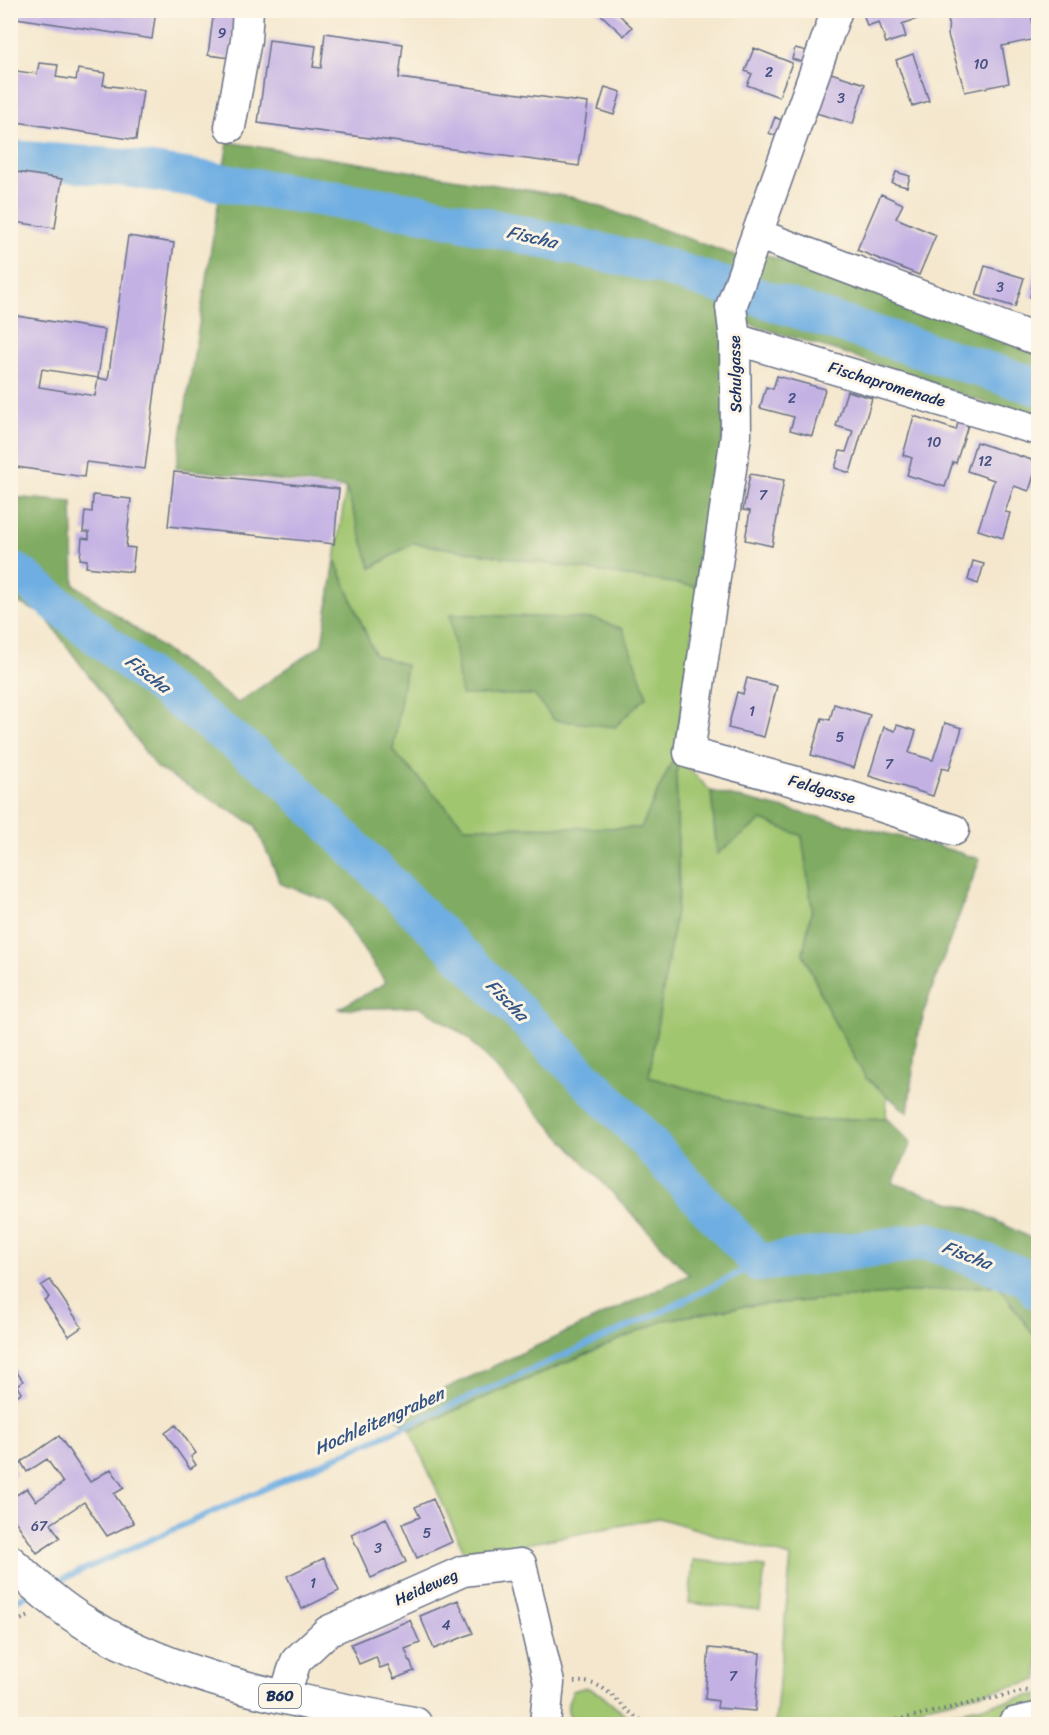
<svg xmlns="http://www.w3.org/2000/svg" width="1049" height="1735" viewBox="0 0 1049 1735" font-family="Sriracha,sans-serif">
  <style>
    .green { fill: #a1c670; stroke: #5e7a67; stroke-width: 1.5 }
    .forest { fill: #80ab62; stroke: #4e6d60; stroke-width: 1.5 }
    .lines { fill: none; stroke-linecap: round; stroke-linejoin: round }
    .stream { stroke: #6eaee2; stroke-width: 6 }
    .river { stroke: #6eaee2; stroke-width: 38 }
    .building { fill: #c3b1e4 }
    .minor-casing { stroke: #676f85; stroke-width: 33 }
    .major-casing { stroke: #676f85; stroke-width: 36 }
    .path { stroke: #676f85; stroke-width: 4; stroke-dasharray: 1.5 4.5; stroke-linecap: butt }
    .minor { stroke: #fff; stroke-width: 30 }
    .major { stroke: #fff; stroke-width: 33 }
    .labels { text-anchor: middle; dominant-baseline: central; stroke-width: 6; stroke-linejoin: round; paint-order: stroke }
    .number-label { font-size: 14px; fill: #455080 }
    .shield { fill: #fcf5e5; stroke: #5e6a86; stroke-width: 1.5 }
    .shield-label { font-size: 15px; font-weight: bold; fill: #1b2f5e }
    .street-label { font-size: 16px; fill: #1b2f5e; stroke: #fcf5e5 }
    .water-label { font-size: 18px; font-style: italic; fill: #345586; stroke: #fcf5e5 }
  </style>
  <rect width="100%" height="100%" fill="#fcf5e5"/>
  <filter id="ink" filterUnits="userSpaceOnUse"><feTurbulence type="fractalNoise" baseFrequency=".0167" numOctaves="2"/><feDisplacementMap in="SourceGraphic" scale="12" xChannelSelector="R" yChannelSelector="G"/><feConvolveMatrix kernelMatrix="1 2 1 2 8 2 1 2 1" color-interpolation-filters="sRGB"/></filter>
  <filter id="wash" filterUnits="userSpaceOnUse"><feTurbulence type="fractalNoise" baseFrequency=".008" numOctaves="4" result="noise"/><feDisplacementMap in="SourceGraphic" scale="24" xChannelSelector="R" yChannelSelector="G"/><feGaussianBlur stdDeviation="1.35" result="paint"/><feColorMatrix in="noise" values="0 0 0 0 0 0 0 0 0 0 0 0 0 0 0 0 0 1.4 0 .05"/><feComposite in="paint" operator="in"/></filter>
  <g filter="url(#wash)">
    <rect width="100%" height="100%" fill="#f4e7cd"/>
    <!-- green -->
    <path class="green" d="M346,488l26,80 41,-25 286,44 -24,168 -34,73 -176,-1 -72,-76 13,-86 -31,-10 -40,-95z
      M680,760l31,31 6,62 45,-33 40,16 10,72 -9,45 27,61 36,64 21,17 -1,23 -85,3 -153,-44 31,-185 -3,-119z
      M998,1285l40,56v339l-172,40 -42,4h-49l16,-167 -132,-39 -193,38 -56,-126 255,-110 81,-14z
      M693,1560l72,7 -5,43 -71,-7z
      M586,1687l14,7 35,30h-60c-9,-12 -10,-18 -2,-33z
      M1038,1694v15l-72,15h-65z"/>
    <!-- forest -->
    <path class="forest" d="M228,142l348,56 160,58 30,-1 272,90v76l-194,-68 -108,-33 -15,130 -22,137 -286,-44 -42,25 -25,-80 -170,-20z
      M10,497l62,5 2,82 164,119 84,-59 13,-84 40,95 31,10 -13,86 72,76 176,1 34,-73 5,5 -4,13 3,119 -30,185 152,44 85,-3 25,25 -18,40 84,28 61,31v99l-40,-56 -252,21 -81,14 -255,110 -17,-17 296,-138 -222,-238 -46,-30 -83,2 48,-26 -55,-81 -50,-18 -26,-59 -98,-57 -113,-153 -33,-16z
      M450,614l146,5 27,10 24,67 -32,31 -61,-7 -20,-25h-73z
      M711,791l223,54 46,14 -53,143 -11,41 -8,70 -42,-35 -36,-64 -27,-61 9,-45 -10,-72 -40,-16 -45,34z"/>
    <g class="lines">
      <!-- stream -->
      <path class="stream" d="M49,1585l614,-274 96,-48
        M10,1603l19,-9"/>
      <!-- river -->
      <path class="river" d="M10,159l116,9 298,45 235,52 379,122
        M10,570l8,3 139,111 123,91 351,349 128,139 170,-22 101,38 8,12"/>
    </g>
    <g id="blocks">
      <!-- building -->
      <path class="building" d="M10,10h146l-4,29 -142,-22z
        M214,10h22l-6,48 -22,-3z
        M323,10h17l-1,3 -16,-1z
        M596,10h18l18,17 -8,9z
        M862,10h79v1l-39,13 4,13 -20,6 -7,-21 -12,4z
        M949,10h81l6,29 -34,7 7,37 -44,9 -17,-57z
        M325,33l78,11 -4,34 189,25 -9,63 -321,-43 11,-83 47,6 -3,21 8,1z
        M754,48l38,15 -13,34 -32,-12 5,-11 -7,-3z
        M795,48l16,4 -3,12 -16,-5z
        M913,54l16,47 -17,5 -16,-46z
        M39,63l19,2 -2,12 20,3 2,-11 27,4 -2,12 40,5 -7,50 -126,-19v-51l27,4z
        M828,72l37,12 -12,40 -37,-11z
        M605,87l16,5 -7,23 -16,-5z
        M775,117l10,5 -6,15 -10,-4z
        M10,171l52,8 -7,49 -41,-6 -4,12z
        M896,172l14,4 -3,11 -15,-4z
        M881,194l22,10 -7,14 40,17 -17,40 -62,-25z
        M128,236l46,7 -29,226 -59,-7 -2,15 -74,-11v-151l95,15 -7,48 -56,-9 -3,18 56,9 3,-18 10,2z
        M1037,257h1v42l-8,-2z
        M985,266l39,12 -9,29 -39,-12z
        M777,376l48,13 -13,47 -22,-6 4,-13 -34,-9 6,-21 7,2z
        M847,391l25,7 -22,75 -15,-5 5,-17 6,1 7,-21 -17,-5z
        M914,416l42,14 3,-11 10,3 -13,41 -3,-1 -8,25 -38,-12 5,-17 -9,-3z
        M976,442l62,20 -9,29 -15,-5 -9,26 5,1 -7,25 -25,-8 16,-50 -27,-9z
        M174,472l165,17 -5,55 -166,-18z
        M750,474l34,6 -12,66 -27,-6 5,-29 -7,-1z
        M93,495l38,4 -5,48 9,1 -3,24 -46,-5 1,-7 -7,-1 2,-21 7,1v-7h-6l2,-21 7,1z
        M973,561l11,3 -6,20 -10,-4z
        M747,678l30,8 -13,51 -36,-9 9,-36 6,2z
        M834,704l36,11 -16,53 -43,-13 11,-37 8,2z
        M945,723l17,5 -13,42 -7,-2 -9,28 -64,-20 15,-49 11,4 2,-6 19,6 -7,22 24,7z
        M50,1280l32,47 -13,9 -25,-36 5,-3 -8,-11z
        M10,1362l13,19 -6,5 4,7 -11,7z
        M176,1425l20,28 -5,4 5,8 -6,4 -25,-36z
        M59,1436l31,46 21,-13 13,19 -10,6 20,29 -27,13 -23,-34 -33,22 9,14 -23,15 -27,-40v-14l17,-11 9,13 27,-18 -16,-24 -20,13 -6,-10z
        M10,1453l7,11 -5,3 5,7 -7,4z
        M433,1499l19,43 -35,16 -15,-34 18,-7 -5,-10z
        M386,1518l20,44 -35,16 -20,-44z
        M324,1558l15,33 -37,18 -15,-33z
        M458,1600l15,33 -39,16 -14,-33z
        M410,1620l10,23 -15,6 9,22 -20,8 -6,-14 -8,3 -4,-11 -17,7 -8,-20z
        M709,1648l51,5 -5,58 -38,-3 1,-7 -13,-2z"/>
    </g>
  </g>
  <g filter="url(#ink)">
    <use href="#blocks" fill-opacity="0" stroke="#676f85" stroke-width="1.5"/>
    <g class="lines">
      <!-- minor casing -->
      <g class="minor-casing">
        <path id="minor" d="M837,10l-106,297 4,32 1,96 -47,318 156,42 109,35
          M230,127l16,-87 2,-30
          M757,234l281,106
          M735,339l303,91
          M284,1697l12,-36 32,-30 135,-60 58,-7 28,119 -4,41"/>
      </g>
      <!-- major casing -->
      <g class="major-casing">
        <path id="major" d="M10,1562c25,23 50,46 79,63 98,59 216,77 326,99
          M1015,1724l23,-5"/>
      </g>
      <!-- path -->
      <path class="path" d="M10,1624l22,-9
        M574,1682c31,-2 38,16 58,32 5,4 11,7 17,10
        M879,1724l159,-36"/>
      <!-- minor -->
      <use href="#minor" class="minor"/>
      <!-- major -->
      <use href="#major" class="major"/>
    </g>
  </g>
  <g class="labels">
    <!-- number labels -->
    <g class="number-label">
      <text x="222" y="33">9</text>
      <text x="981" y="64">10</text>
      <text x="769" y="72">2</text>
      <text x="841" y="98">3</text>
      <text x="1000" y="287">3</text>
      <text x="792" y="398">2</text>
      <text x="934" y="442">10</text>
      <text x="985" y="461">12</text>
      <text x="763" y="495">7</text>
      <text x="752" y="711">1</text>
      <text x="840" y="737">5</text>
      <text x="889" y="764">7</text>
      <text x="39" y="1526">67</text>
      <text x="427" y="1533">5</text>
      <text x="378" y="1548">3</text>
      <text x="313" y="1583">1</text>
      <text x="446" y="1625">4</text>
      <text x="733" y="1676">7</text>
    </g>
    <!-- shield labels -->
    <rect class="shield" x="259" y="1684" width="42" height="24" rx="4.5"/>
    <g class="shield-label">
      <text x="280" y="1696">B60</text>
    </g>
    <!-- street labels -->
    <g class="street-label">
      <text transform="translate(735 374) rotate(-91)">Schulgasse</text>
      <text transform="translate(887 384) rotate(17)">Fischapromenade</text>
      <text transform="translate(822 789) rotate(16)">Feldgasse</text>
      <text transform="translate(426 1587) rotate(-24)">Heideweg</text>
    </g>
    <!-- water labels -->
    <g class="water-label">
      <text transform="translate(532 237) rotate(13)">Fischa</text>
      <text transform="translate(148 674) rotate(37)">Fischa</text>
      <text transform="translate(507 1000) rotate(45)">Fischa</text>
      <text transform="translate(967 1255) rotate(21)">Fischa</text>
      <text transform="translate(379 1421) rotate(-24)">Hochleitengraben</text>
    </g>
  </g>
  <!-- margin -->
  <rect width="1049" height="1735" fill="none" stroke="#fcf5e5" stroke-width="36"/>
</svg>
